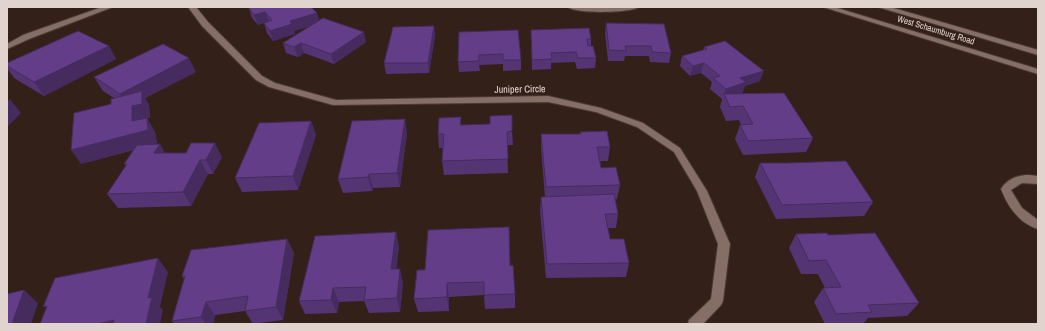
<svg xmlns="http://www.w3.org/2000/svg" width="1045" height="331" viewBox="0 0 1045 331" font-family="'Archivo Narrow',sans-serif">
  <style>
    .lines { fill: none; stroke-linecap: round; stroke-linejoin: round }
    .service-casing { stroke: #4a3a35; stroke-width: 2 }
    .minor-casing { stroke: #4a3a35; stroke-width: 2 }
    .tertiary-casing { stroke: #4a3a35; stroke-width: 2 }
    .secondary-casing { stroke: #4a3a35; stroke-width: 2 }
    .service { fill: #856e66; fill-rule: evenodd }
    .minor { fill: #856e66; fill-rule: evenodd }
    .tertiary { fill: #856e66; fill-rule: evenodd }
    .secondary { fill: #856e66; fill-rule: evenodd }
    .wall { fill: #553474 }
    .shaded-wall { fill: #452b5e }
    .building { fill: #633d87; stroke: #452b5e }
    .labels { text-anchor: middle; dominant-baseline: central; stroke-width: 3; stroke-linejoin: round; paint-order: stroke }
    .far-street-label { font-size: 9px; fill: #e1d4cf; stroke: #332019 }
    .street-label { font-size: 10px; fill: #e1d4cf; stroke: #332019 }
  </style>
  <rect width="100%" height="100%" fill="#332019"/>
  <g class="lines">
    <!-- service casing -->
    <g class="service-casing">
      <path id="service" d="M568,7h71c-8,6 -63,7 -71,0z"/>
    </g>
    <!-- minor casing -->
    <g class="minor-casing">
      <path id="minor" d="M188,7h8l12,15 54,54 13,7 61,17 212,-4 53,12 42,15 37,25 27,43 23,53 -7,57 -2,4 -18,19h-15l1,-4 22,-21 7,-55 -21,-53 -23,-39 -37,-25 -41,-15 -48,-10 -215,3 -64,-18 -13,-7 -54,-54z
        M1029,175l9,1v8l-16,-1 -11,7 11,18 16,12v9c-19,-6 -30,-22 -37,-40 6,-10 17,-14 28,-14z"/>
    </g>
    <!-- tertiary casing -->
    <g class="tertiary-casing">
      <path id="tertiary" d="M102,7h11l-84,32 -22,10v-5l16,-9z"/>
    </g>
    <!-- secondary casing -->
    <g class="secondary-casing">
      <path id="secondary" d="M823,7h11l204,62v5z
        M878,7h12l148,43v5z"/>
    </g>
    <!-- service -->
    <use href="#service" class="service"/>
    <!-- minor -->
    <use href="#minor" class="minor"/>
    <!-- tertiary -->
    <use href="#tertiary" class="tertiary"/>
    <!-- secondary -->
    <use href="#secondary" class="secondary"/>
  </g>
  <!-- wall -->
  <path class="wall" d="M249,8l68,5 2,8 47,21 -32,22 -30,-11 -6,4 -12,-4 -3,-10 27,-17 -16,5 1,3 -22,7 -6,-8 -3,-10 -6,2 -6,-7z
    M606,23l65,30 -2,10 -19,-1 -1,-6h-24l-1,5h-16l-3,-28z
    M434,26l1,10 -6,37 -43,1 -2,-11z
    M531,30l60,9v7l5,12 -1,10 -18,1 -2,-7 -24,1v6l-19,1z
    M459,32l62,28v10l-18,1v-7l-24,1 1,6 -21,1 -1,-10z
    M109,46l7,13 -72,37 -30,-18 -7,-10v-5z
    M704,47l56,34 -15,5 -3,7h-1l72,45 -7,14 -63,3 -8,-16 5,-14h1l-2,-5 -13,1 -6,-14 2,-8 -12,-10 2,-7 -11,-9 -11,3 -10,-10 2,-10 21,-6z
    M196,72l-51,26 4,7 1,13h-3l8,14 2,11 -5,2 8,-1 5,9 57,4 -9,17h-5l-17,32 -73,2 -11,-14 19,-28 -2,-2 10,-14 -53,14 33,-66 -11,-7 -9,-14z
    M461,117v8l51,6 1,14h-6l1,28 -64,2 -2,-14 1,-13h-4l-1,-14z
    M311,121l5,14 -18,55 -56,2 -7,-14z
    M580,132l30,15 -2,14h-8l1,7 19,17 -3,14h-2l3,15 -2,14h-8l2,11 19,24 -3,14 -80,1 -6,-67 1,-14h4l-4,-49v-14h39z
    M407,133l-7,54 -27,1 -1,3 -29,2 -5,-14z
    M760,163h27l86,39 -9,14 -88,3 -21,-42z
    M796,234l32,1 91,68 -12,13 -39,2 -5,6h-38l-11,-22 9,-14h2l-7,-14h-17l-12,-26z
    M287,239l7,14 -11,67 -30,4 -8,-13 -30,4 -2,9h-39l-2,-3 12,-42 -2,-3z
    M399,246l-3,23 7,14 -3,29 -31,1 -5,-12 -25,1 -2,11 -32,1 -6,-13z
    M510,266l5,28v14l-30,1 -1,-14 -35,2v14l-31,1 -4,-13 3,-29z"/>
  <!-- shaded-wall -->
  <path class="shaded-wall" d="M265,12l4,9 -11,4 -4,-10z
    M317,13l3,10 -26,8 1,3 -22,7 -3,-10 20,-10z
    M434,26l1,10 -6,37 -1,-10z
    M364,32l2,10 -32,22 -3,-10z
    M301,43l3,10 -6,4 -4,-10z
    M109,46l7,13 -72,37 -10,-14z
    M189,58l7,14 -51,26 4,7 1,13h-3l8,14 2,11 -76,21 -10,-14 61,-29 -4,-14 -8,-13z
    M704,63l-3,10 -11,3 3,-10z
    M764,71l-4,10 -15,5 -3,7 -16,5 -2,-4 2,-5 14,-11z
    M10,99l11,14 -14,14v-25z
    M405,119l2,14 -7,54 -3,-14z
    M311,121l5,14 -18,55 -5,-14z
    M215,143l7,14 -9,17 -7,-14z
    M160,144l8,14 -14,-5z
    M200,160l8,14 -17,32 -8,-14z
    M369,174l4,14 -1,3 -4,-14z
    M396,232l3,14 -4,37 -4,-14z
    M287,239l7,14 -11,67 -7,-13z
    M158,258l10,14 -8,35 3,3 -3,14h-14l2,-26z
    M400,269l3,14 -3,29 -3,-14z
    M447,283l2,14v14l-2,-14z
    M333,288l6,14 -2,11 -6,-13z
    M24,290l14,13 -7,21h-19z
    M206,302l9,13 -2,9h-7l-5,-7z
    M114,320l4,4h-21z"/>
  <!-- building -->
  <path class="building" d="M252,7h59l6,6 -27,8 2,3 -22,7 -6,-8 8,-3 -7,-8 -11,3 -5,-7z
    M323,18l41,14 -33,22 -30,-11 -7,4 -11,-4z
    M606,23l58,1 7,29 -19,-1 -1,-6h-26l1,5 -17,-1z
    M434,26l-6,37h-44l9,-36z
    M589,28l2,11h-4l1,7h5l3,12h-18l-2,-6 -25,1 1,6 -20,1 -1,-30z
    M518,30l3,30h-18v-6l-24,1v6l-21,1 1,-30z
    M78,31l31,15 -75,36 -27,-16v-3z
    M725,41l39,30 -24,7 6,4 -20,7 -13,-11 7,-2 -16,-13 -11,3 -11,-10 25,-7 -3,-2z
    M163,44l26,14 -69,36 -26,-17z
    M142,91v13l-10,2v15l15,-3 1,12 -77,20 3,-37 37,-9v-5z
    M784,93l29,45 -65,3 -8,-16 13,-1 -10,-18 -13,1 -6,-13z
    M512,115v16l-5,1 1,27 -66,2 2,-27h-6l1,-16 22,-1 -1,8 30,-1v-8z
    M405,119l-8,54 -28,1 -1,3 -30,2 14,-58z
    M311,121l-18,55 -58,2 24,-55z
    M607,131l3,16h-13l4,21 15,-1 4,18 -74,2 -5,-53h40l-1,-2z
    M191,143h24l-9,17h-6l-17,32 -76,2 20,-30h-3l13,-19 23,-1 -6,9h32z
    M846,161l27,41 -91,3 -22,-42h27z
    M614,194l4,20h-13l5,25h14l5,24 -82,1 -6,-67z
    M509,227l1,39 3,-1 2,29 -31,1v-13l-37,1v14l-33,2 3,-29h8l3,-40z
    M396,232l-5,37h9l-3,29 -33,2 2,-13 -33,1 -2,12 -32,1 16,-65z
    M827,233l1,2 47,-2 44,70 -51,2 4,7 -36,2 -13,-26 18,-1 -15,-27 -17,1 -13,-27z
    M287,239l-11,68 -31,4 3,-15 -42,6 -5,15 -29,4 13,-45h-3l9,-26z
    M158,258l-10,40 4,-1 -6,27h-33l1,-4 -17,4h-57l7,-18 -4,1 12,-29z
    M24,290l-12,34h-5v-30z"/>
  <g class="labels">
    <!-- far-street labels -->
    <g class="far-street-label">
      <text transform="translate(936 30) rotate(17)">West Schaumburg Road</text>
    </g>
    <!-- street labels -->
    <g class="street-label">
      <text transform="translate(520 89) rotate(-1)">Juniper Circle</text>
    </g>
  </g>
  <!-- border -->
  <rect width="1045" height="331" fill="none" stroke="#e1d4cf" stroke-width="16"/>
</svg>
